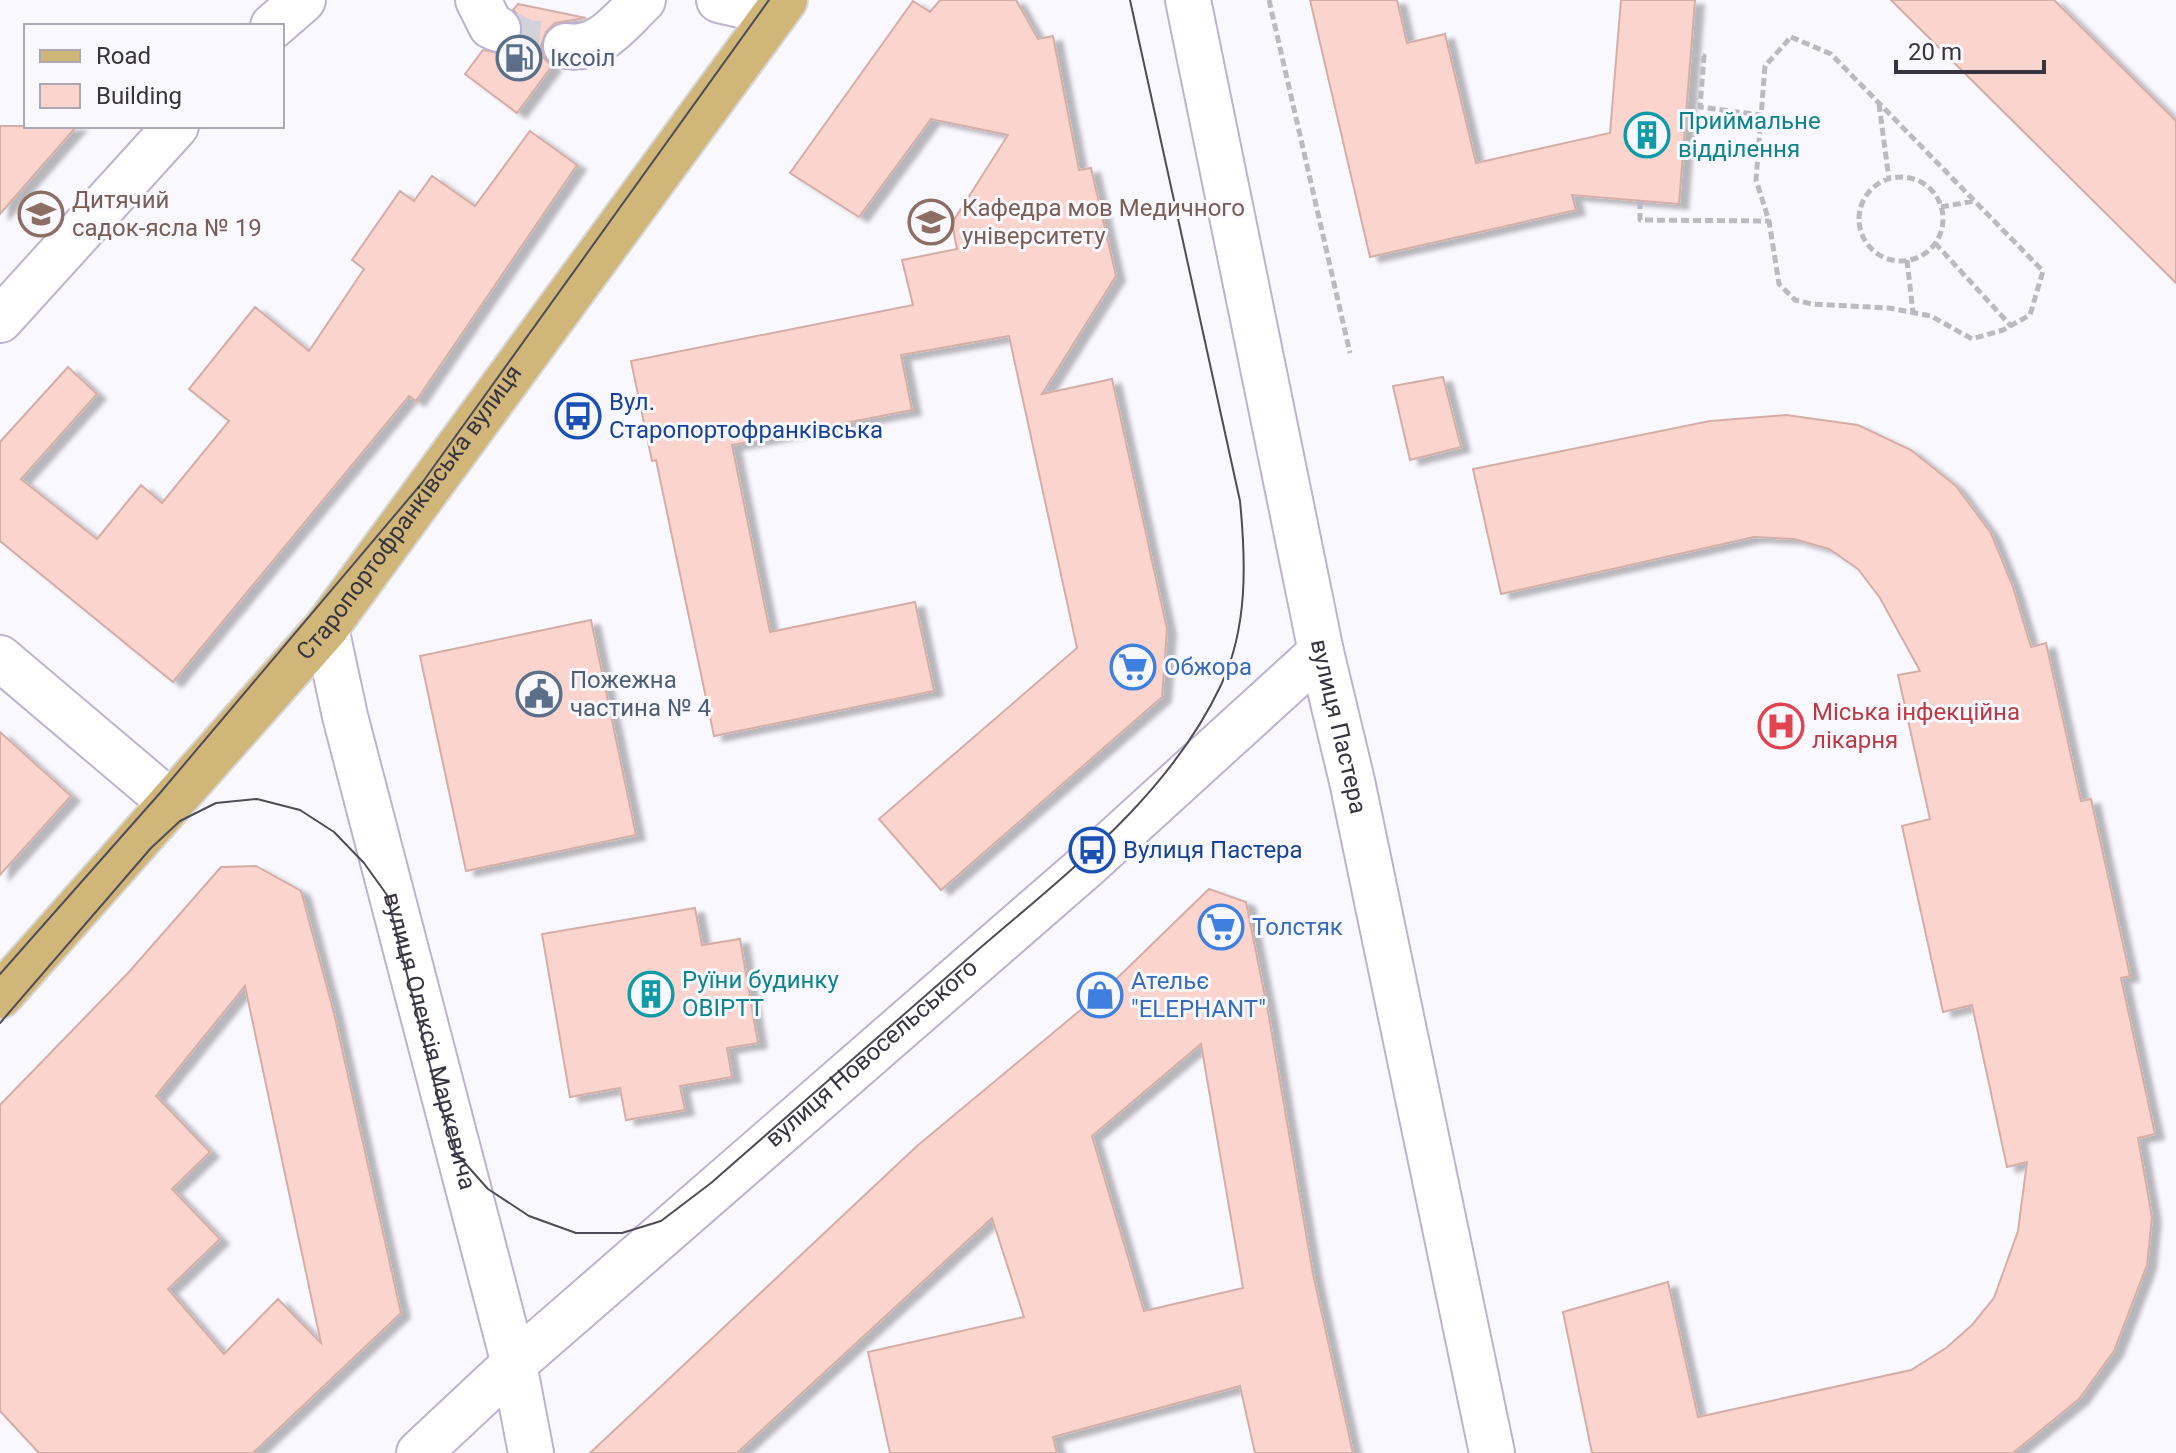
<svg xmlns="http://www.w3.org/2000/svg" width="2176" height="1453" viewBox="0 0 2176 1453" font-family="Roboto,sans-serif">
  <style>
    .building { fill: #fad4cd; stroke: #d3aea7; stroke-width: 2; fill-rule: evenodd; filter: url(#shadow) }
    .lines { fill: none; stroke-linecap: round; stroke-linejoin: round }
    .minor-tunnel { stroke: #d3d1d9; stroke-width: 44; stroke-dasharray: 44 22; stroke-linecap: butt }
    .minor-casing { stroke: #bdb2d1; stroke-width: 48 }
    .major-casing { stroke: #d7d6d9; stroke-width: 48 }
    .path { stroke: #bbb9c2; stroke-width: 5; stroke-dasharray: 8 4; stroke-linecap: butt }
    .minor { stroke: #fff; stroke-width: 44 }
    .major { stroke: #d1b679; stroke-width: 44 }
    .tram { stroke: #4f4b57; stroke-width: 2 }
    .labels { text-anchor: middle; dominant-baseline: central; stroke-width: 6; stroke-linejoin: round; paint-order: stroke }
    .service-label { font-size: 24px; fill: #4e5e75; stroke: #faf8ff; text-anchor: start }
    .culture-label { font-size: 24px; fill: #0d838f; stroke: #faf8ff; text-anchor: start }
    .education-label { font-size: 24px; fill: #785e54; stroke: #faf8ff; text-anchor: start }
    .transit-label { font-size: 24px; fill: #164399; stroke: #faf8ff; text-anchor: start }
    .street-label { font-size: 24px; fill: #373340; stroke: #faf8ff }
    .shop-label { font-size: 24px; fill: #366cbe; stroke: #faf8ff; text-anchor: start }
    .health-label { font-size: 24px; fill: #be3a42; stroke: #faf8ff; text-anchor: start }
  </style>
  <defs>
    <filter id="shadow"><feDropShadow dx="9" dy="5" stdDeviation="2" flood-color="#0004"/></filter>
  </defs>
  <rect width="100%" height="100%" fill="#faf8ff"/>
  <!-- building -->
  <path class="building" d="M940,0h76l22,39 15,-3 26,134 12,-2 25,108 -74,118 70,-15 55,250 -5,68 -221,193 -62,-71 198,-171 -68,-312 -108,19 11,55 -180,35 38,187 145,-30 19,89 -220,45 -58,-276 -4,1 -21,-100 282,-56 -11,-45 55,-11 -5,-26 56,-88 -77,-16 -72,98 -69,-44 123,-172 17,11z
    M1310,0h87l10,43 38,-9 31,129 134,-30 11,-133h74l-16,204 -107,-9 4,15 -206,47z
    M1891,0h163l122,121v162z
    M518,4l68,14 -31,5 -9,9 -5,14 3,12 8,8 -35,47 -52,-39 18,-24 19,4 12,-6 7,-8 2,-15 -5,-10 -5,-5z
    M0,126h77l-77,88z
    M530,131l47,34 -161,236 -7,-5 -236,286 -173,-141v-99l68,-75 29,27 -76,85 76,60 44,-54 21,18 67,-82 -40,-32 66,-82 54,44 55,-82 -12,-9 48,-69 14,10 18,-25 43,30z
    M1443,377l18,70 -51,13 -17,-74z
    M1786,415l72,10 53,25 45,36 35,47 22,54 18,60 15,-4 35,158 10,-2 39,177 -9,2 34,156 -17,4 14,79 -5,48 -33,86 -35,48 -66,54h-421l-29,-141 105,-30 30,135 213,-47 35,-22 26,-23 22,-27 24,-67 9,-69 -20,5 -35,-162 -29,7 -41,-186 28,-7 -32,-144 22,-4 -40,-73 -22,-29 -29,-20 -35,-10 -40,-2 -253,57 -28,-125 237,-48z
    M591,620l45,215 -170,36 -46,-215z
    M0,732l71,64 -71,79z
    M256,866l45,25 33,122 67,300 -148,140h-214l-39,-42v-306l129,-133 92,-105zM245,986l76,357 -43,-44 -54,55 -56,-65 52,-50 -48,-50 38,-37 -54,-56z
    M1209,889l37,13 23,115 44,257 40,179h-98l-15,-67 -187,51 4,16h-167l-22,-101 156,-35 -32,-99 -255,235h-147l327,-307 190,-158zM1201,1044l42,244 -99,23 -52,-175z
    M695,908l7,37 38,-6 18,104 -31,5 5,29 -52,9 5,24 -59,10 -6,-32 -50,9 -28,-163z"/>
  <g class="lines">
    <!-- minor-tunnel -->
    <path class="minor-tunnel" d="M498,29l29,13 39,4"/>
    <!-- minor casing -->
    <g class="minor-casing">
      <g id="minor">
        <path d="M478,0l13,26 7,3"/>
        <path d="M719,0l56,13"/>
        <path id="s1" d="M1188,0l133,652 31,129 140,672"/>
        <path d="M273,26l30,-26"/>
        <path d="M566,46c33,6 55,-25 77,-46"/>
        <path d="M0,320l176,-194"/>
        <path id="s2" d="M326,628l19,88 169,648 17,89"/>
        <path d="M0,658l170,144"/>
        <path id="s3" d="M419,1453l95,-89 570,-496 237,-216"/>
      </g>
    </g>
    <!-- major casing -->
    <g class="major-casing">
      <g id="major">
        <path id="s4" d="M0,996l326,-368 459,-628"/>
      </g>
    </g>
    <!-- path -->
    <path class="path" d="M1269,0l81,353
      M1791,37l40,17 212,217 -13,44 -27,15 -31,9 -41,-23 -42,-8 -77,-4 -17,-4 -16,-16 -10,-63 -13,-41 9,-114z
      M1691,54l13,2 -4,51 61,8
      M1879,104l10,75
      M1859 219a42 42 0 1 1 84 0a42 42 0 1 1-84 0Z
      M1640,201v19l129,1
      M1941,207l33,-6
      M1935,243l76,83
      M1907,260l6,53"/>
    <!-- minor -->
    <use href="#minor" class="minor"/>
    <!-- major -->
    <use href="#major" class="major"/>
    <!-- tram -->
    <path class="tram" d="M0,974l160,-181 262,-310 347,-483
      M0,1023l151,-175 29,-27 36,-18 41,-4 43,11 34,22 30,31 23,32 51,202 17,55 33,37 41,27 47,17h46l39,-12 50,-38c87,-76 174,-152 261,-228 91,-79 196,-157 249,-270 27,-57 25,-123 19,-184l-110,-501"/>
  </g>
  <!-- icons -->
  <defs>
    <g id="fuel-ring" transform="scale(2.3)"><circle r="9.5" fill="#faf8ff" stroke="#5c6f8a" stroke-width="1.5"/><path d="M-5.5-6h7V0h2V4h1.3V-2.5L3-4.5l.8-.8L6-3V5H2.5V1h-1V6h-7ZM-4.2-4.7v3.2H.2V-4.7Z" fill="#5c6f8a"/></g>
    <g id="building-ring" transform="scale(2.3)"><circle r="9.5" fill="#faf8ff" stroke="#0f9aa8" stroke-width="1.5"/><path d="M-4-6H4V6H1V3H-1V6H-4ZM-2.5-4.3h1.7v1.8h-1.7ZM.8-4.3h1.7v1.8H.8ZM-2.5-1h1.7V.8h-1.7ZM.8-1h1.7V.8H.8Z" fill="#0f9aa8"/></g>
    <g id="school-ring" transform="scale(2.3)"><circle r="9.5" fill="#faf8ff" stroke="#8d6e63" stroke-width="1.5"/><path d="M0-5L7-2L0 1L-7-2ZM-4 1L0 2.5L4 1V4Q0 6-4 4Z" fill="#8d6e63"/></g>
    <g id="university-ring" transform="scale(2.3)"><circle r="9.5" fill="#faf8ff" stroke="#8d6e63" stroke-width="1.5"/><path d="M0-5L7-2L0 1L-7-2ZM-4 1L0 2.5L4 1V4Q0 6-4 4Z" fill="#8d6e63"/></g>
    <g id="bus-ring" transform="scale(2.3)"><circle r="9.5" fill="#faf8ff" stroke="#1a4fb4" stroke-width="1.5"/><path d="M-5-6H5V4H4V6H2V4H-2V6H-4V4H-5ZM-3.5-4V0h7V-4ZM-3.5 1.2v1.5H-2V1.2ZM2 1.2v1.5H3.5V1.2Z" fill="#1a4fb4"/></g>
    <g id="supermarket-ring" transform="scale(2.3)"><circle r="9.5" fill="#faf8ff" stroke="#3f7fe0" stroke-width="1.5"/><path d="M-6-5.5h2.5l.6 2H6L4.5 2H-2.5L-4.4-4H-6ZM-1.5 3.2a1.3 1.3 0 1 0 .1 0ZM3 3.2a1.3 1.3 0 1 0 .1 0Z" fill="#3f7fe0"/></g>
    <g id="civic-ring" transform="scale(2.3)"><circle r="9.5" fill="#faf8ff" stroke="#5c6f8a" stroke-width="1.5"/><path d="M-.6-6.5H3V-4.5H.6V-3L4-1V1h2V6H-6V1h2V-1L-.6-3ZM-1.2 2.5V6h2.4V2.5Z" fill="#5c6f8a"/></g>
    <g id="hospital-ring" transform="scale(2.3)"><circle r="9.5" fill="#faf8ff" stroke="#e0444e" stroke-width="1.5"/><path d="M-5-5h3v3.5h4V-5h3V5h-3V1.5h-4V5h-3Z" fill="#e0444e"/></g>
    <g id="shop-ring" transform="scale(2.3)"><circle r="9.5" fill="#faf8ff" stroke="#3f7fe0" stroke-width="1.5"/><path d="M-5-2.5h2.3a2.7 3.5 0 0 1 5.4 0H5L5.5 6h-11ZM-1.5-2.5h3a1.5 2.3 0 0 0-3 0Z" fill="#3f7fe0"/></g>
  </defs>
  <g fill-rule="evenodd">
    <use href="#fuel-ring" x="519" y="58"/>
    <use href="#building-ring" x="1647" y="135"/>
    <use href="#school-ring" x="41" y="214"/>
    <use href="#university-ring" x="931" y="222"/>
    <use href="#bus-ring" x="578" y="416"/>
    <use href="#supermarket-ring" x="1133" y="667"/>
    <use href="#civic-ring" x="539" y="694"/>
    <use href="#hospital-ring" x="1781" y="726"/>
    <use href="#bus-ring" x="1092" y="850"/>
    <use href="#supermarket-ring" x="1221" y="927"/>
    <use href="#building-ring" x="651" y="994"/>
    <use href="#shop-ring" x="1100" y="995"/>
  </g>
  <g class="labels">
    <!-- service labels -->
    <g class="service-label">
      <text x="550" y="58">Iксоiл</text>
      <text x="570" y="680">Пожежна<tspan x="570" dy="28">частина № 4</tspan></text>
    </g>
    <!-- culture labels -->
    <g class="culture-label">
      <text x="1678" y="121">Приймальне<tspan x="1678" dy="28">відділення</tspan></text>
      <text x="682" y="980">Руїни будинку<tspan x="682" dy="28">ОВІРТТ</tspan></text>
    </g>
    <!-- education labels -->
    <g class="education-label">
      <text x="72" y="200">Дитячий<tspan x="72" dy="28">садок-ясла № 19</tspan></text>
      <text x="962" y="208">Кафедра мов Медичного<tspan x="962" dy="28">університету</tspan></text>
    </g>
    <!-- transit labels -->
    <g class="transit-label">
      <text x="609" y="402">Вул.<tspan x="609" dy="28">Старопортофранківська</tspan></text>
      <text x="1123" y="850">Вулиця Пастера</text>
    </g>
    <!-- street labels -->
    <g class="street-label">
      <text stroke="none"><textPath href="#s4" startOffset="634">Старопортофранківська вулиця</textPath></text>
      <text stroke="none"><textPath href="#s1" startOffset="742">вулиця Пастера</textPath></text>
      <text stroke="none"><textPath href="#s2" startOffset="426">вулиця Олексія Маркевича</textPath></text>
      <text stroke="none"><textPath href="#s3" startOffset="604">вулиця Новосельського</textPath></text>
    </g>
    <!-- shop labels -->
    <g class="shop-label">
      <text x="1164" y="667">Обжора</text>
      <text x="1252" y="927">Толстяк</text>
      <text x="1131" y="981">Ательє<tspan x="1131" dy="28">"ELEPHANT"</tspan></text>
    </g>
    <!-- health labels -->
    <g class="health-label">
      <text x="1812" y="712">Міська інфекційна<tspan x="1812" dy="28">лікарня</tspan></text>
    </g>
  </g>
  <!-- legend -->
  <rect x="24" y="24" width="260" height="104" fill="#faf8ff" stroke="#aca9b3" stroke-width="2"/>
  <rect x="40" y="50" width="40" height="12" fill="#d1b679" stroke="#aca9b3" stroke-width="2"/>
  <text x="96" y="64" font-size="24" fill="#373340">Road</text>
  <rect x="40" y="84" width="40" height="24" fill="#fad4cd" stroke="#aca9b3" stroke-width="2"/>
  <text x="96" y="104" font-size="24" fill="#373340">Building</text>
  <!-- scale -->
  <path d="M1896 60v12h148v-12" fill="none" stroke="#373340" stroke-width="4"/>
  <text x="1908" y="60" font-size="24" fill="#373340" stroke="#faf8ff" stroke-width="6" paint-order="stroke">20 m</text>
</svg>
